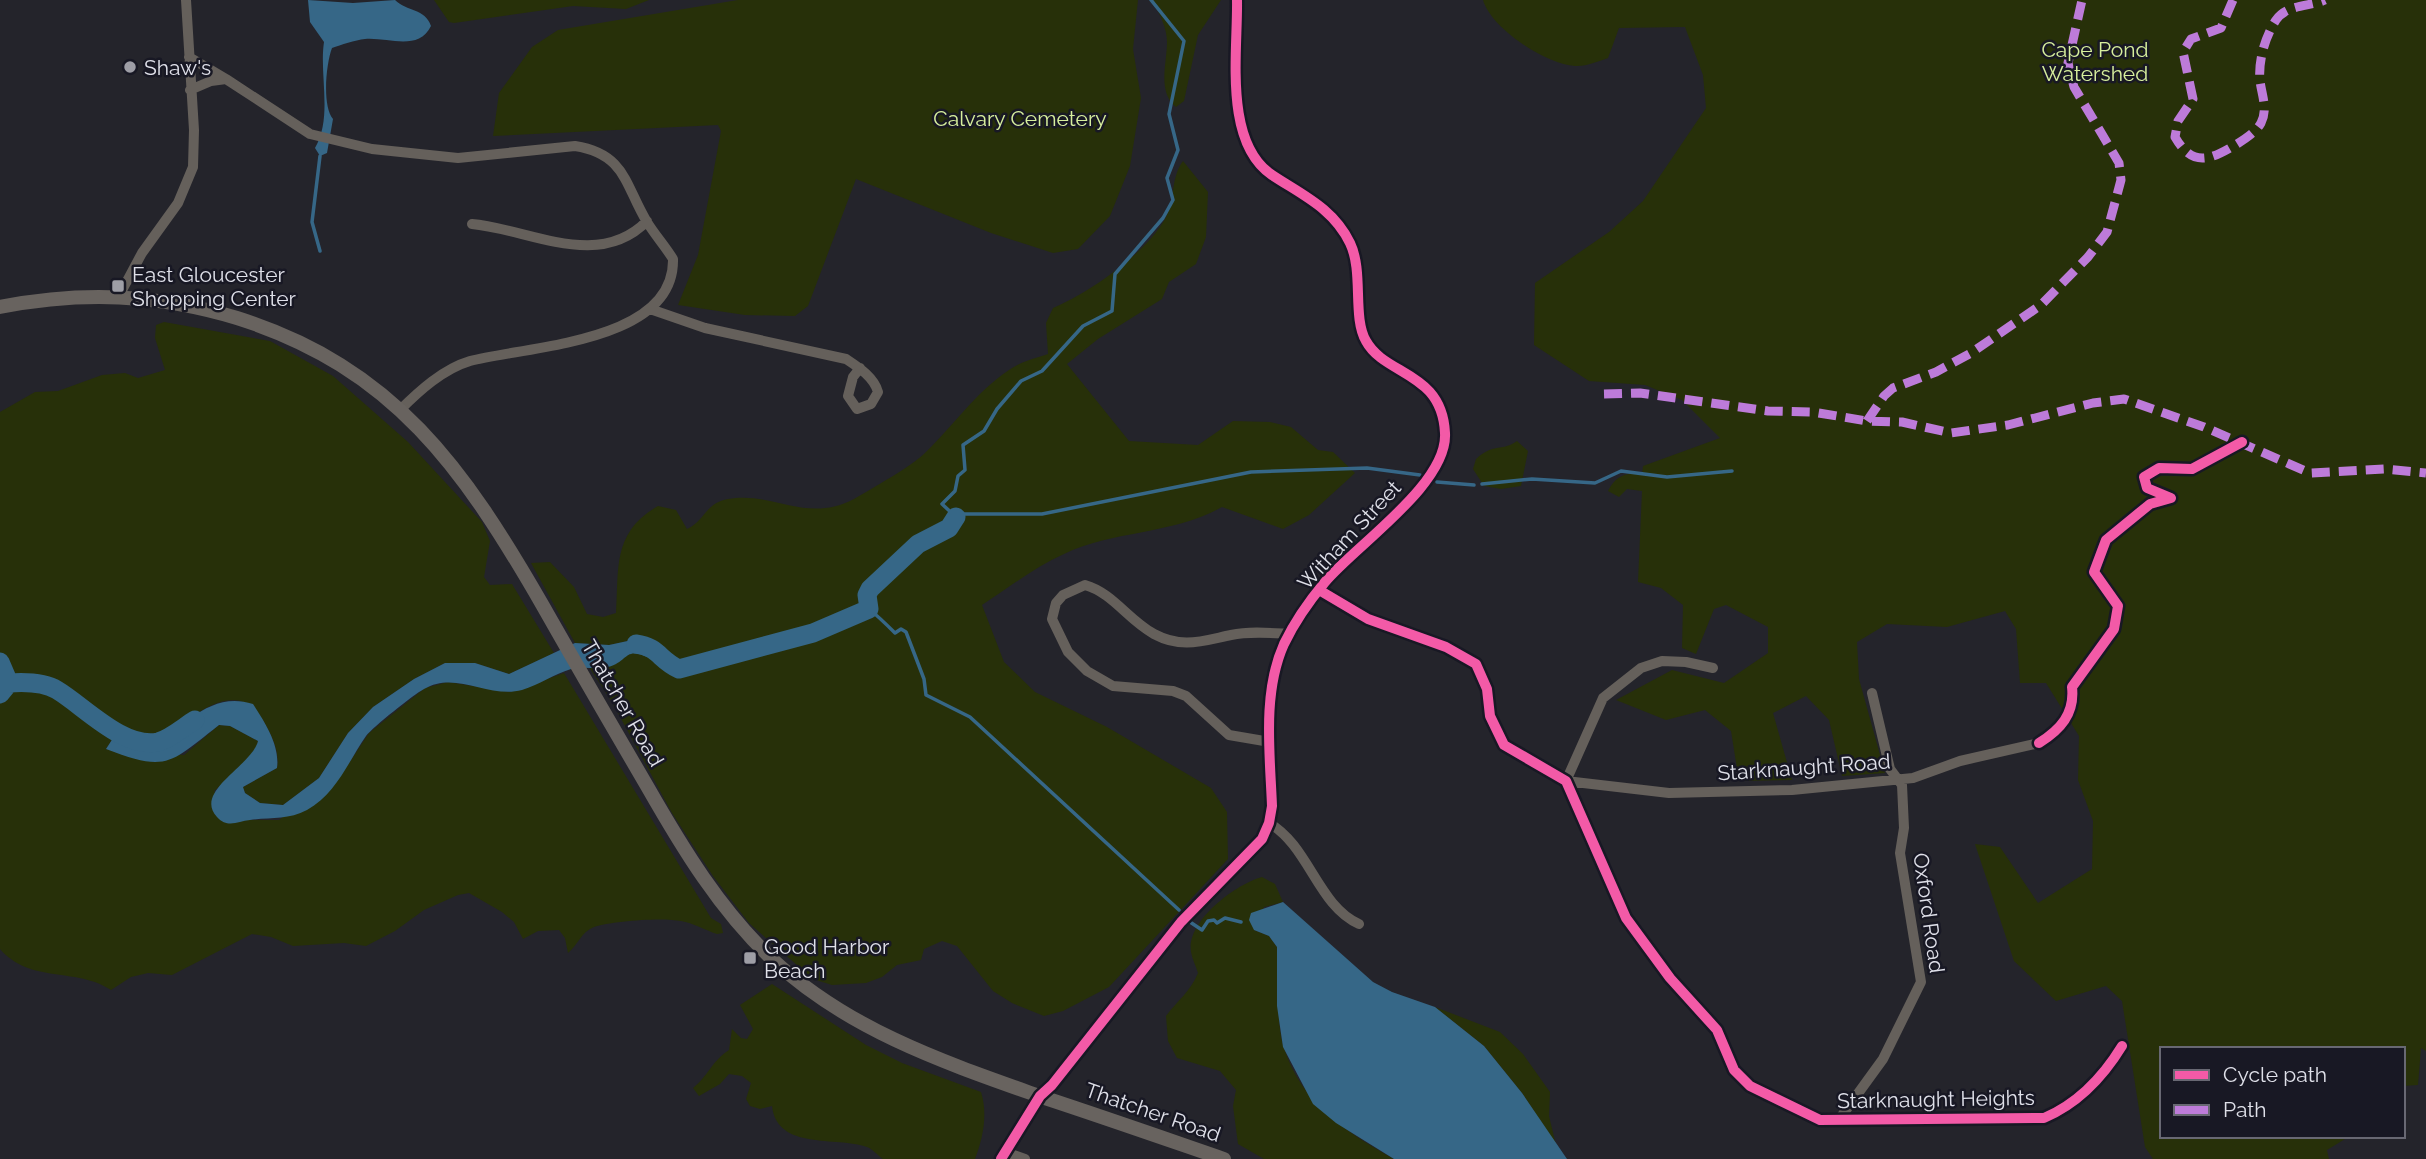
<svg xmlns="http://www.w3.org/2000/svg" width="2426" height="1159" viewBox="0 0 2426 1159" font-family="Raleway,sans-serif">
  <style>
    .green { fill: #273009 }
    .water { fill: #366787 }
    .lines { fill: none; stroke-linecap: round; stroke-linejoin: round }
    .stream { stroke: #366787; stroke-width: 3.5 }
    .river { stroke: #366787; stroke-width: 19 }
    .street { stroke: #65605b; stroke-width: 10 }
    .secondary { stroke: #68635f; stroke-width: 14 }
    .quiet { stroke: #bd7bd9; stroke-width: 9; stroke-dasharray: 18 9; stroke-linecap: butt }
    .cycleway-casing { stroke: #181824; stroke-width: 15 }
    .cycleway { stroke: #f35aa7; stroke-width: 10 }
    .poi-dot { fill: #9e9ea6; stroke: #181824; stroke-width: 2.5 }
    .labels { text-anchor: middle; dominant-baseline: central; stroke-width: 5; stroke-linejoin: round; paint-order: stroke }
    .park-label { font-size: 21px; fill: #d7ef9d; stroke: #181824 }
    .poi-label { font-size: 21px; fill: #dfe0e9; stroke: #181824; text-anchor: start }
    .street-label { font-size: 21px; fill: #dfe0e9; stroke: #181824 }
  </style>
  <rect width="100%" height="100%" fill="#24242b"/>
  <!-- green -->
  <path class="green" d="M434,0h215l-23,9 -53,-3 -119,17 -5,-1z
    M738,0h400l-5,49 8,49 -11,68 -20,50 -32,33 -25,4 -62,-20 -135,-54 -48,127 -13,10 -50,-1 -67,-10 20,-50 23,-124 -3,-6 -225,11 6,-43 33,-46 26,-17z
    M1152,0h69l-23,35 -14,66 -8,6c-19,-15 -9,-44 -9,-65 0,-15 -8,-29 -15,-42z
    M1483,0h943v1051l-5,-3 -3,37 -15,1v-37h-241v87h188l-23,14 2,9h-176l-8,-12 -23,-146 -16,-15 -50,15 -42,-40 -39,-117 25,3 38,56 54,-34 1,-48 -15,-41 1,-44 -33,-53h-26l-4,-54 -11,-18 -58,16 -60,-3 -30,18 2,37 26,94 -43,3 -13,-56 -23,-24 -33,17 19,67 -53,1 -8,-50 -26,-21 -39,10 -50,-20 56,-30 52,13 44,-30v-26l-42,-22 -12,4 -18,45 -14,-6 1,-43 -22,-17 -23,-6 4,-91 -15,-2 -8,8 -11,-6c7,-15 19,-20 34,-16l1,-9 77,-28 -38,-38 -37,-15 -56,-4 -55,-36 1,-62 74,-51 34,-31 63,-93 -3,-33 -18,-48 -66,1 -11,30c-9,3 -23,9 -33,8 -30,-2 -84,-38 -92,-66z
    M1183,161l25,31 -2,45 -10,27 -27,18 -7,17 -64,40 -31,25 62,77 69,4 35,-24 37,1 21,5 27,23 15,2 22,21 -46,42 -26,14 -61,-22c-50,28 -108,23 -158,47 -29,13 -56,34 -82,51l22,57 31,30 72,35 104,61 16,24 1,47 -119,128 -46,24 -19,5 -32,-13 -19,-12 -36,-45 -15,-5 -18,8 -3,11 -24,5 -15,12 -16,6 -34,2 -19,-6 -64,-56 -36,-47 -41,-63 -60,-111 -23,-35c27,1 25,-10 47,-15l10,-15 -37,8 -34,-2 -44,-80 19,-1 24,25 13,27 16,3 13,-4c3,-44 -4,-81 42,-107l18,4 11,19c18,-8 18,-26 41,-30 46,-8 78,25 126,0 17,-10 58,-33 71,-46 29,-28 51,-61 84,-83 11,-8 27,-12 39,-16l-2,-31 7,-15c36,-15 95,-56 113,-91 9,-19 5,-40 17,-56z
    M164,322l106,19 63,35 75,66 74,80 8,19 -6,36 6,8 22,-1 42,69 -45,21 -34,-11h-30l-31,16 -41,28 -25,26 -29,45 -36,27 -23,-2 -15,-10 -2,-6 34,-19c3,-16 -5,-32 -13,-46 -31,-54 -81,6 -114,24l-33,-14 -11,17 78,6 35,-30 11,1 28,15 -2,11 -11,12 -31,27 34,29h31l70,-57 20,-30 56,-45 23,-6 62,10 54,-19 147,245 10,6 2,9 -6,1c-12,-4 -24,-11 -36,-13 -18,-4 -70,0 -87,6 -13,5 -16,18 -26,26l-3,-15 -6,-8 -21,1 -15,8 -9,-17 -12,-10 -33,-19 -11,2 -34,15 -29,21 -29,15 -22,-3 -51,3 -22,-9 -19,-3 -80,41 -24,-2 -17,4 -20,13c-34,-23 -81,-6 -111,-41v-537l35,-20 23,-1 44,-16 23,-2 13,5 27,-8 -10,-32 1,-13z
    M1517,441l11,10 -7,35 -20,3 -17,-3 -11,-17 3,-10c19,-17 26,-7 41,-18z
    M1262,877l13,7 8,18 -19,5 -10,23 15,6 8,11c1,26 -1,78 7,101 18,56 62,84 110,111h-130l-26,-15 -5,-38 3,-16 -16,-19 -43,-13 -9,-17 -2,-25c12,-16 24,-24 32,-43 -2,-7 -6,-14 -7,-21 -5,-31 45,-68 71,-75z
    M772,984l94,61 36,18 79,29c7,22 2,46 -6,67 -14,0 -85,0 -92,0 -4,-2 -10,-10 -16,-12 -30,-11 -90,4 -95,-41l-12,3 -10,-3 -4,-7 5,-16 -9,-7 -13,-2 -9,10 -21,12 -6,-8c16,-13 18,-26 36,-38l3,-21 9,9 6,1 6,-10 -13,-24z
    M1435,1007l65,25 23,22 27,38 -1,24 7,29 -34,-52 -38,-47z"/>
  <!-- water -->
  <path class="water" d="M308,0l45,3 42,-3c12,12 30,8 36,26 -13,26 -43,11 -66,13 -10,1 -24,6 -33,9 -6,16 -10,58 1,71l-6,34 -7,3 -5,-8c18,-30 4,-74 9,-106l-14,-20z
    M646,637l11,7 3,6 -10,8c-27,-12 -20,3 -42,9 -11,3 -25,-1 -37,2 -17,5 -32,16 -49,21 -33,9 -66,-20 -98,-1 -11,6 -51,38 -58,47 -18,26 -30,58 -59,74 -19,10 -36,7 -57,10 -12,1 -22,9 -33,-3 -24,-26 35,-51 41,-76l-28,-15 -11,-1c-49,38 -51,48 -113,24l11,-17 33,14c34,-18 60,-56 103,-42 12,19 27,41 24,64l-34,19 2,6 15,10 23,2 36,-27 29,-45 25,-26 41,-28 31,-16h30l34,11 66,-31 34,2z
    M1283,902l90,80 19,10 43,15 49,39 38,47 45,66h-173l-58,-36 -23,-19 -30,-57 -6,-41v-59l-8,-11 -15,-6 -5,-10 2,-7z"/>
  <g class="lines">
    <!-- stream -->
    <path class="stream" d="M1151,0l33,41 -15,73 9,36 -11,28 6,22 -10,18 -48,56 -3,37 -29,15 -41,45 -21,10 -24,28 -13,22 -21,14 2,25 -7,6 -3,15 -13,13 14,13 8,-3h78l209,-42 116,-4 53,7
      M320,251l-8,-29 8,-66
      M1437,482l37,3
      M1482,484l50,-5 63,4 26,-12 46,6 65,-6
      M869,609c10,8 17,15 26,24l6,-4 5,3 18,47 2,16 44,22 209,193
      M1190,922l12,8 6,-9 6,-1 3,3 8,-5 16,4"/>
    <!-- river -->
    <path class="river" d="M636,644c23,3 23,16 43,25l134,-36 56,-24 -2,-14 3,-6 48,-45 31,-16 7,-11
      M0,662l9,21
      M0,694l9,-11c15,-1 35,-1 48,7 27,16 66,59 101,52 12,-3 27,-16 37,-22"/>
    <!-- street -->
    <path class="street" d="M189,57l37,22 -15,2 -21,9
      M226,79l84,55 62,15 86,9 117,-12c51,8 50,40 72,76 8,13 18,24 26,37 2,84 -146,87 -203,102 -27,8 -51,30 -70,49
      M472,224c57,5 126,47 175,-3
      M119,296l23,-43 36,-50 15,-36 1,-37 -8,-130
      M650,309l55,19 141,31c12,8 28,18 32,33l-7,12 -14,5 -9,-13 5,-19 7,-9
      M1319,590l49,29 78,28 30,17 11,25 3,27 14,29 62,36 60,137 44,60 47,52 17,40 16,16 70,34 224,-2c33,-14 59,-41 78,-72
      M1713,668l-27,-6 -24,-1 -21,7 -38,30 -37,83 103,12 123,-3 121,-12 47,-17 79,-18
      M1270,742l-41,-7 -43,-39 -13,-5 -60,-5 -26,-15 -19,-19 -16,-33 4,-16 7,-8 22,-10c28,8 43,35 69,49 28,15 48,7 77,1 19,-4 40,-2 59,-1
      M1269,823c40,23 49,83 90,101
      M1838,1121l45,-62 38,-77 -21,-129 4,-25 -2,-43 -12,-16 -18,-76
      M1005,1152l20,7
      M1001,1159l39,-63 12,-11 129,-163 81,-83 7,-16 3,-17c-2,-52 -10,-113 12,-162 10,-21 26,-44 41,-62 31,-37 123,-98 120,-149 -3,-62 -60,-57 -79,-92 -14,-24 -2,-69 -16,-98 -17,-35 -48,-48 -78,-68 -49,-33 -34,-124 -35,-175"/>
    <!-- secondary -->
    <path class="secondary" d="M0,307c82,-16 157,-13 237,11 158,50 227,151 306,288 34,60 69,120 104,180 36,63 73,124 126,174 77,71 173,103 269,137 61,20 121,41 182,62"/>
    <!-- quiet -->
    <path class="quiet" d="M2233,0l-12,28 -30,11 -8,13 10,47 -15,22 -3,16c18,31 35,23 62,7 8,-5 19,-12 24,-21 7,-14 1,-27 -1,-42 -2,-20 5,-44 16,-61 11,-16 33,-13 49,-20
      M1604,394l36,-1 128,18 45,1 54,9 35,1 49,11 57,-8 85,-22 31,-4 80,28 106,46 75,-4 41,4
      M1867,421l17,-25 9,-8 43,-16 35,-19 70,-48 47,-48 19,-25 14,-52 -2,-17 -45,-76 -6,-24 14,-63"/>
    <!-- cycleway casing -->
    <g class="cycleway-casing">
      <path id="cycleway" d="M1319,590l49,29 78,28 30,17 11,25 3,27 14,29 62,36 60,137 44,60 47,52 17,40 16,16 70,34 224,-2c33,-14 59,-41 78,-72
        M2039,743c21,-13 36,-29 33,-56l42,-58 4,-23 -24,-34 12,-32 44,-36 21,-6 -24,-10 -3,-11 15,-9 33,1 50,-27
        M1001,1159l39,-63 12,-11 129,-163 81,-83 7,-16 3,-17c-2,-52 -10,-113 12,-162 10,-21 26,-44 41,-62 31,-37 123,-98 120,-149 -3,-62 -60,-57 -79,-92 -14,-24 -2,-69 -16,-98 -17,-35 -48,-48 -78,-68 -49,-33 -34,-124 -35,-175"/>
    </g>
    <!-- cycleway -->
    <use href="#cycleway" class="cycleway"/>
  </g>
  <!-- markers -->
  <g class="poi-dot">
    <circle cx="130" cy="67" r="7"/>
    <rect x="111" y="279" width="14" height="14" rx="3.5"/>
    <rect x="743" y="951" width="14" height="14" rx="3.5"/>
  </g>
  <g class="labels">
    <!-- park labels -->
    <g class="park-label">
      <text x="2095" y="49">Cape Pond<tspan x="2095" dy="24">Watershed</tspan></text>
      <text x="1020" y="118">Calvary Cemetery</text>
    </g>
    <!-- poi labels -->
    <g class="poi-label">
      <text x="144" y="67">Shaw's</text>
      <text x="132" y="274">East Gloucester<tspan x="132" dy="24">Shopping Center</tspan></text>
      <text x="764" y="946">Good Harbor<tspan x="764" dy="24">Beach</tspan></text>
    </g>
    <!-- street labels -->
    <g class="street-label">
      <text transform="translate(1349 535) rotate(-47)">Witham Street</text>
      <text transform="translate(623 703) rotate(60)">Thatcher Road</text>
      <text transform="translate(1804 767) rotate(-4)">Starknaught Road</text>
      <text transform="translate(1929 913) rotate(82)">Oxford Road</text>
      <text transform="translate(1936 1099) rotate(-1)">Starknaught Heights</text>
      <text transform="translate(1153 1112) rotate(19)">Thatcher Road</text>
    </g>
  </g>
  <!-- legend -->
  <rect x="2160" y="1047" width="245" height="91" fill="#181824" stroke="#686873" stroke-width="2"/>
  <rect x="2174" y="1070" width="35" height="10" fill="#f35aa7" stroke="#686873" stroke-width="2"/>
  <text x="2223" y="1082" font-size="21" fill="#dfe0e9">Cycle path</text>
  <rect x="2174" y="1105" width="35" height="10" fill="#bd7bd9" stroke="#686873" stroke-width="2"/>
  <text x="2223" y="1117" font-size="21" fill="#dfe0e9">Path</text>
</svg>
